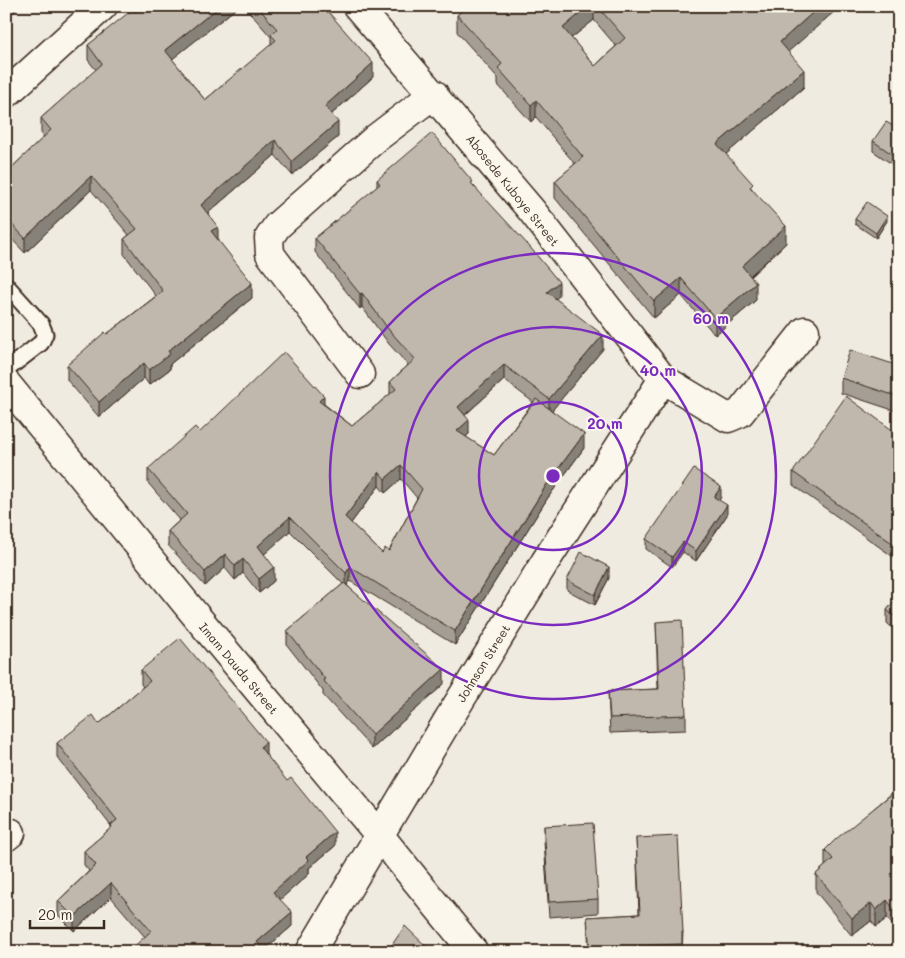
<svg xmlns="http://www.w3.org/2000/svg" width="905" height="958" viewBox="0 0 905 958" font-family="Mali,sans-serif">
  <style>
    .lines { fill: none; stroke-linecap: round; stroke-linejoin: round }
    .service-casing { stroke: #3b2a1e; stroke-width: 19 }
    .minor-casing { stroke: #3b2a1e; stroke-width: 31 }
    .service { stroke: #fbf7ec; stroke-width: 15 }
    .minor { stroke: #fbf7ec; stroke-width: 28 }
    .wall { fill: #a59e95; stroke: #3b2a1e; fill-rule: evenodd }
    .shaded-wall { fill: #868179; stroke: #3b2a1e }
    .building { fill: #c0b8ad; stroke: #3b2a1e; fill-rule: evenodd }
    .ring { fill: none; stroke: #7b2cbf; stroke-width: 2.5 }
    .labels { text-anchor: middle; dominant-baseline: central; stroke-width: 4; stroke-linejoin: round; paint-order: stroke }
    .street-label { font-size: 12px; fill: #3b2a1e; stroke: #fbf7ec }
    .centre { fill: #7b2cbf; stroke: #fbf7ec; stroke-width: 2.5 }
    .ring-label { font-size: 15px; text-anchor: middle; font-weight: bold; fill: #7b2cbf; stroke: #fbf7ec; stroke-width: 4; stroke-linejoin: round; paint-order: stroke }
  </style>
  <rect width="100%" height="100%" fill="#f0ebe0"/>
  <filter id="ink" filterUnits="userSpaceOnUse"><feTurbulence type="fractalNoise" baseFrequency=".02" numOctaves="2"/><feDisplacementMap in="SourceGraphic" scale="10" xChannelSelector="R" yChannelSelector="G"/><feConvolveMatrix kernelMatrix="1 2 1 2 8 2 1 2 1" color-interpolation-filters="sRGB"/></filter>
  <g filter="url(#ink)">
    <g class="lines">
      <!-- service casing -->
      <g class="service-casing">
        <path id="service" d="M6,285l35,39 4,10 -4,9 -35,27"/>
      </g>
      <!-- minor casing -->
      <g class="minor-casing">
        <path id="minor" d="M357,6l175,205 131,168 65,39 12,-5 65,-82
          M6,94l97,-88
          M360,374l-90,-120 -1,-16 8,-12 98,-87 59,-45
          M6,383l191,234 183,219 94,116
          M6,837l5,-4
          M310,952l138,-232 97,-158 118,-183"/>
      </g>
      <!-- service -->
      <use href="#service" class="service"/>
      <!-- minor -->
      <use href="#minor" class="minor"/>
    </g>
    <!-- wall -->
    <path class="wall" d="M143,6h96l-67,53 33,41 66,-55v-8l-27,-31h79l50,71 -41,37 6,23 -46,38 -17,-20 -67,58 10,26 34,59 -82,66v5l-21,16 -5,-7 -45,39 -32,-37v-15l89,-69 -32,-42v-15l5,-4 -38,-45 -66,63 -19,-20v-60l38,-36 -3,-4v-15l55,-48 -8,-10v-15z
      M467,6h369v4l-48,41 16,36 -78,67 27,36 33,53 -35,33 5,24 -41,35 -34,-40 -27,23 -99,-120v-17l20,-17 -39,-47 -5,5 -33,-37v-7l-41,-46v-17zM594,20l22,26 -21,20 -24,-28z
      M899,129v40l-26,-18v-10z
      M377,180l96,5 86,111 -4,2 48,51 -51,61 32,38 -37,51 -92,146 -105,-64 -3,4 97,99 -72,65 -49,-54v-4l-36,-46v-14l56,-47 -53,-53 -26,23 10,27 -15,12 -16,-20 -8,7 -10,-12 -20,18 -37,-41v-14l12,-11 -32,-37v-14l52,-37 124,-28 28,22 38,-32v-12l18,-17 -19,-21 -27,-37 -2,2 -45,-57v-14l62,-51zM504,380l29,22 -39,53 -28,-18 3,-3 -4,-19zM401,479l16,19 -28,53 -7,2 -31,-30 28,-37 6,7z
      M855,219l32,2 -11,17 -21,-14z
      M899,366v46l-58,-19v-15z
      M899,435v126l-106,-76v-13z
      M721,497l-2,3 8,15 -31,46 -13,-9 -11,15 -26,-18v-10z
      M609,578l-14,27 -28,-15v-10z
      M899,596v38l-12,-11v-13z
      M656,622l30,93v15l-76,3 -2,-42 50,-2z
      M141,670l125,85 69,91 -26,22v6l-29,25 12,27 -28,24v2l-119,-15 -34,-40 -37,34 -16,-16v-14l31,-30 -5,-6v-14l27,-23v-2l-54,-69v-14l42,-19 44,-37 -2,-3z
      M899,760v173l-12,-15 -11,9 -5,-6 -19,15 -36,-44v-18l9,-8v-16l73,-62 -5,-6v-17z
      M544,826l54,73v14l-49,4 -5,-76z
      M636,838l47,94 -1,20h-93l-2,-35 52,-3z"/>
    <!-- shaded-wall -->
    <path class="shaded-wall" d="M6,6h14l-14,13z
      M220,6h19l-74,59v-15z
      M589,6h5v14l-31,25v-17z
      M820,6h16v4l-56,49v-17z
      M373,63v14l-48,43v-14z
      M804,70v17l-87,75v-18z
      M536,100v17l-5,5v-17z
      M338,122v15l-46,38v-14z
      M275,140v15l-74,64v-14z
      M91,176v14l-66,63v-15z
      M887,216v5l-11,17v-5z
      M786,226v17l-44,40v-17z
      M218,227v14l-7,-10z
      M681,278v17l-27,23v-17z
      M559,282v14l-12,10v-14z
      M252,283v15l-82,66v5l-21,16v-15l19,-19z
      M756,283v17l-41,35v-17z
      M362,293v14l-2,2v-15z
      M603,335v14l-54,65v-15z
      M144,363v15l-45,39v-15z
      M504,365v15l-46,41v-14z
      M324,396v15l-5,-10z
      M469,420v14l-12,11v-14z
      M584,434v14l-37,51 -92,146v-14l92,-147z
      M401,465v14l-16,14v-14z
      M379,472v14l-34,45v-14z
      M721,487v10l-7,10v-10z
      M727,505v10l-31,46v-10z
      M290,517v14l-32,29v-14z
      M683,542v10l-11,15v-10z
      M225,554v14l-20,18v-14z
      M243,559v14l-8,7v-14z
      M274,567v14l-15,12v-14z
      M350,567v14l-4,6v-14z
      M609,567v11l-14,27v-10z
      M444,669v15l-72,65v-14z
      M266,742v14l-6,-9z
      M335,832v14l-26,22v6l-36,32v-14l33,-35z
      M111,883v14l-37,34v-14z
      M887,900v18l-11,9v-17z
      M871,903v18l-19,15v-18z
      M292,912v14l-30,26 -5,-10z"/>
    <!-- building -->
    <path class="building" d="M143,6h77l-55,44 40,50 71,-60 -5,-5 6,-6 -20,-23h66l50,57 -48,43 13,16 -46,39 -17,-21 -74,65 17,22 -7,4 41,52 -84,68 2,3 -21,16 -5,-7 -45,39 -32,-37 38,-33 2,2 56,-43 -39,-52 13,-10 -46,-53 -66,62 -19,-20v-45l45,-43 -10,-12 61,-54 -14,-19 45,-36 2,3z
      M467,6h122l-26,22 32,38 30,-28 -28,-32h223l-40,36 24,28 -87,74 36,40 -3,3 36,39 -44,40 14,17 -41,35 -34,-40 -27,23 -99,-120 28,-24 -47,-57 -5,5 -33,-37 4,-4 -45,-49z
      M886,122l13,7v30l-26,-18z
      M432,133l41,49 -2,1 58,63 30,36 -12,10 56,43 -54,64 -45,-34 -46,42 11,13 -12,11 37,24 42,-56 48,35 -37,50 -92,147 -105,-64 -4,6 -56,-56 -32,29 16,21 -15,12 -16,-20 -8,7 -10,-12 -20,18 -37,-41 19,-17 -39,-45 47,-42 5,5 84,-80 40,44 -5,5 33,25 44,-37 -6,-7 25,-23 -26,-29 -27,-37 -2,1 -45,-56 65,-54 -3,-4zM401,465l21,24 -33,62 -4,-3 -3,5 -37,-36 34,-45 6,7z
      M867,202l20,14 -11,17 -21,-14z
      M850,350l49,16v31l-58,-19z
      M846,396l53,39v113l-106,-76z
      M694,469l27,18 -7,10 13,8 -31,46 -13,-9 -11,15 -26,-18z
      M581,552l28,15 -14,28 -28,-15z
      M344,583l100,86 -72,66 -49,-55 2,-1 -38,-48z
      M899,596v24l-12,-10z
      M682,620l4,95 -76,3 -2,-27 51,-2 -3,-67z
      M180,638l86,104 -6,5 27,34 4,-3 44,54 -29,25 3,3 -36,32 19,20 -35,30 7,8 -2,2h-134l23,-21 -40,-48 -37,34 -16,-16 38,-36 -12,-14 28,-24 -1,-2 6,-5 -60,-77 36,-28 6,9 51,-43 -9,-11z
      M899,760v12l-6,-7z
      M899,788v128l-12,-16 -11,10 -5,-7 -19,15 -36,-44 17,-15 -8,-9 11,-11z
      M593,823l5,76 -49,3 -5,-76z
      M678,836l5,96h-1v12l-47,2v6h-45l-3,-35 53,-3 -4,-76z
      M405,926l27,26h-45z"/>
  </g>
  <!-- distance rings -->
  <g class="ring">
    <circle cx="553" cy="476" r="74"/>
    <circle cx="553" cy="476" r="149"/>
    <circle cx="553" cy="476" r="223"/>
  </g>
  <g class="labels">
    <!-- street labels -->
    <g class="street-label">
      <text transform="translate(513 190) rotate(51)">Abosede Kuboye Street</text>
      <text transform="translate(483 663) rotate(-58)">Johnson Street</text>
      <text transform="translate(239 668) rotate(50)">Imam Dauda Street</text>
    </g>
  </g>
  <circle cx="553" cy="476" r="8" class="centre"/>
  <g class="ring-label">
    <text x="711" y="324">60 m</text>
    <text x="658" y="376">40 m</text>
    <text x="605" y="429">20 m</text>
  </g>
  <!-- margin -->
  <rect width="905" height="958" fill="none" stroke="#fbf7ec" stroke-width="25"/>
  <rect x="12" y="12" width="880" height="933" fill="none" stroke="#3b2a1e" stroke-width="2" filter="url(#ink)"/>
  <!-- scale -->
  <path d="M30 920v8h74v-8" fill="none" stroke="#3b2a1e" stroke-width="2.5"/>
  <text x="38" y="920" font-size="15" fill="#3b2a1e" stroke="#fbf7ec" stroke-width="4" paint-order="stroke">20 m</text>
</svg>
